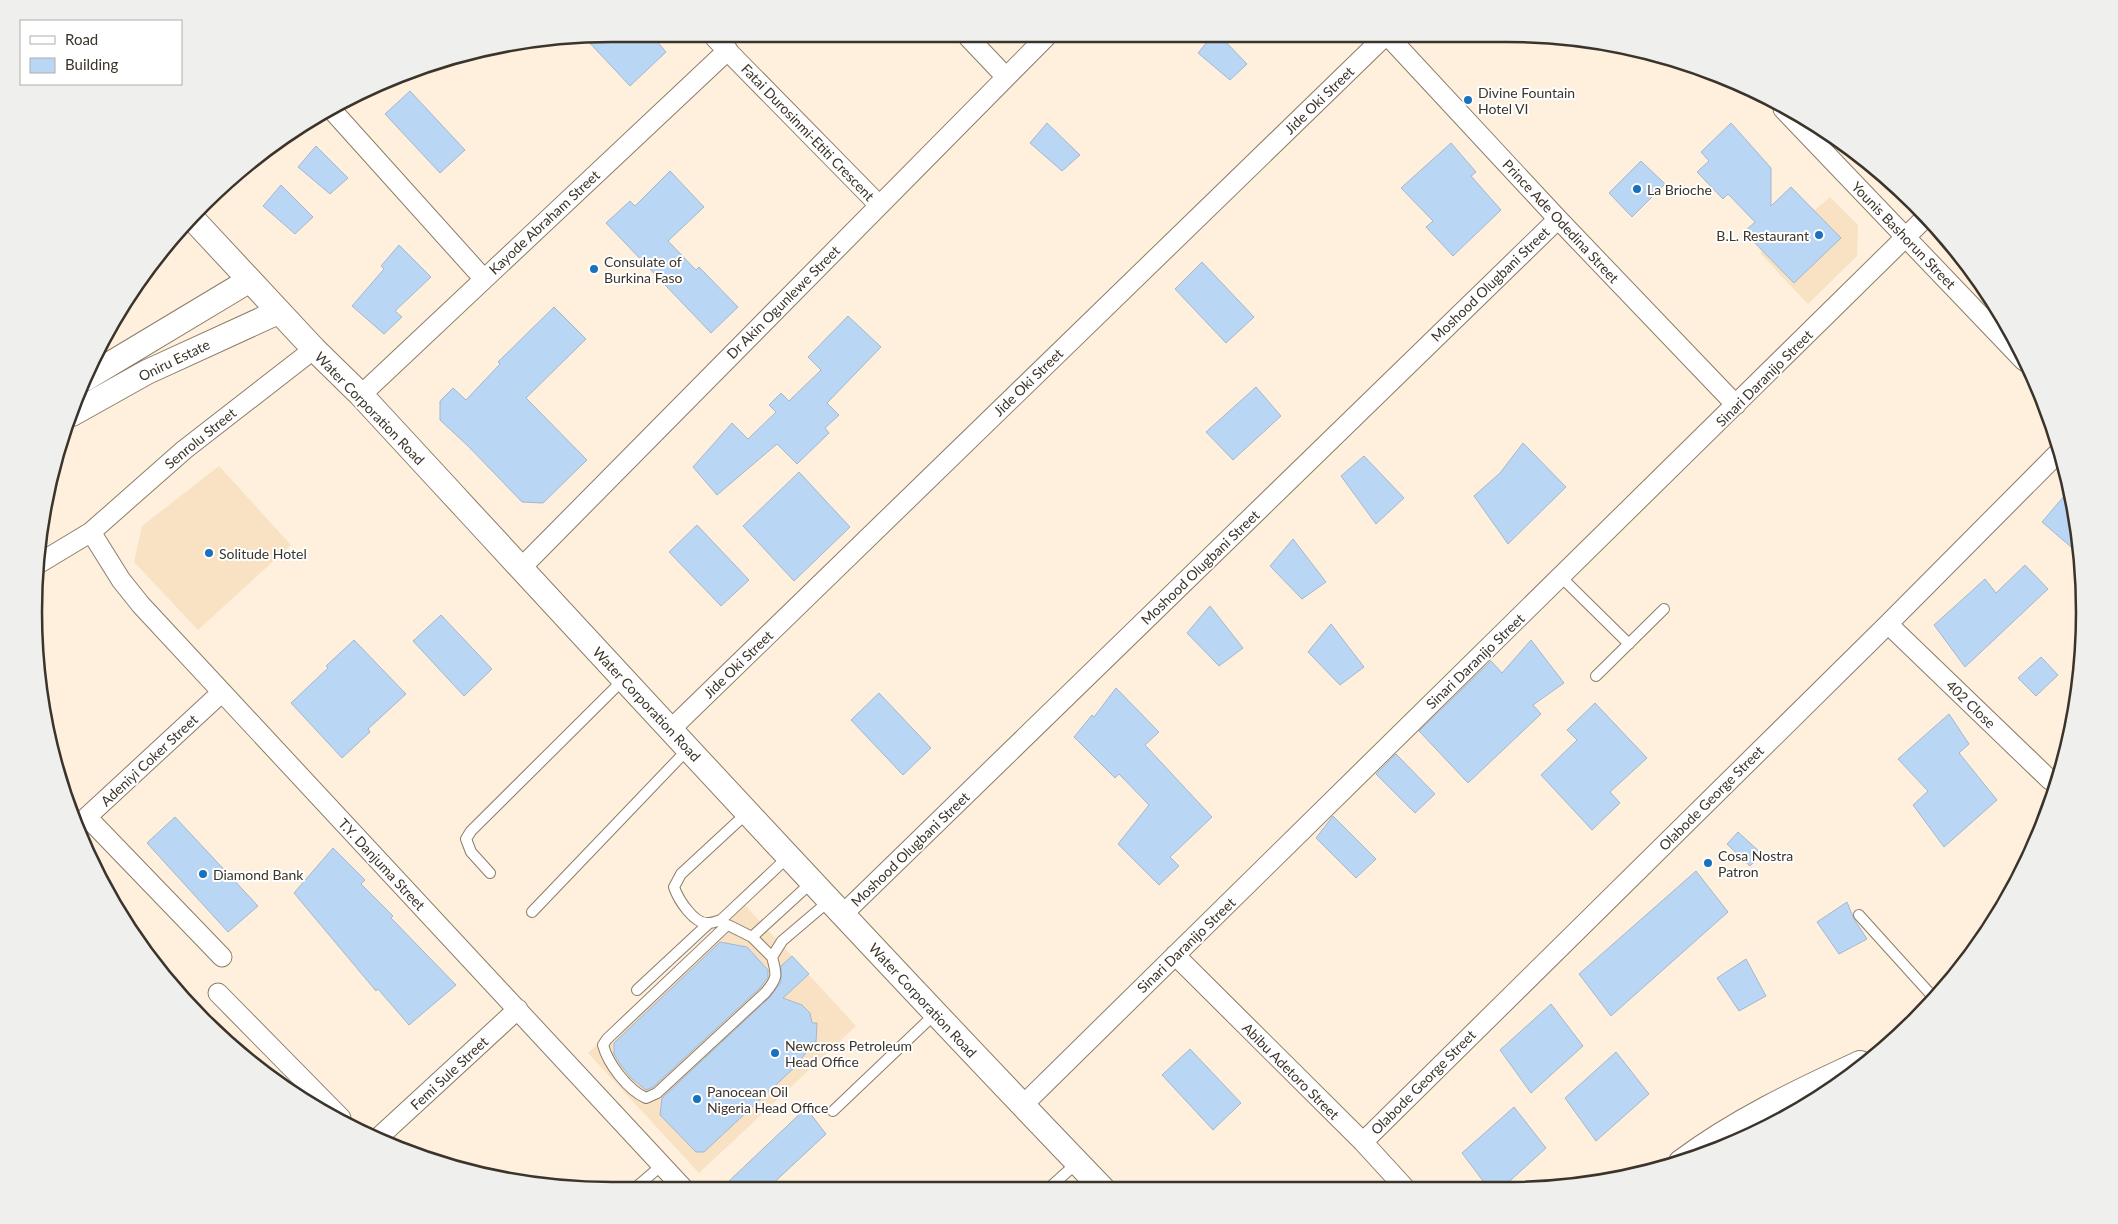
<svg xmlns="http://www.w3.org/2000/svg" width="2118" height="1224" font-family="Lato,sans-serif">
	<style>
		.built { fill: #f8e2c3 }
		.building { fill: #bad6f5; stroke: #a4b7cc }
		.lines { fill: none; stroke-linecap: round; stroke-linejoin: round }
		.service-casing { stroke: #8d7d68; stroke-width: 12 }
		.minor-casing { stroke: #8d7d68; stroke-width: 21 }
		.tertiary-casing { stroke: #8d7d68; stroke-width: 26 }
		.service { stroke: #fff; stroke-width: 10 }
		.minor { stroke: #fff; stroke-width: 19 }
		.tertiary { stroke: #fff; stroke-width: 24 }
		.poi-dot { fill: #1872bf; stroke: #fff; stroke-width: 2 }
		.labels { text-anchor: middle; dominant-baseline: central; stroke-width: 4; stroke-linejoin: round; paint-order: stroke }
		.poi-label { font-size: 14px; fill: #3b342a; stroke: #fff; text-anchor: start }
		.street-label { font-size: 14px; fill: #3b342a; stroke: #fff }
		.rim { fill: none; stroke: #3b342a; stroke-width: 2.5 }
	</style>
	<rect width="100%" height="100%" fill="#fef0dd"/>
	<path class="built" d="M1830,197L1858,225L1857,256L1808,304L1760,253L1810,206L1815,210Z
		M219,466L291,545L198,630L134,562L142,526Z
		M745,905L856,1026L699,1173L588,1053Z"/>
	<path class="building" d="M1212,36H1220L1247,64L1230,80L1198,53Z
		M654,38L666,52L630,86L586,39Z
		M410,91L465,150L440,173L385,114Z
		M1047,123L1080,155L1062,171L1030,143Z
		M1731,123L1771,168V206L1791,187L1841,238L1794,283L1744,232L1755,222L1728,194L1723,199L1697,172L1709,161L1701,152Z
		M1451,143L1476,172L1471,176L1501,210L1453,256L1426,227L1433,221L1401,188Z
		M316,146L348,178L330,194L298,167Z
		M1641,161L1665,184L1632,217L1609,193Z
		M670,171L704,207L668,241L696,270L699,267L738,307L711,333L606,223L630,201L635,206Z
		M281,185L313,217L295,234L263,206Z
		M399,245L431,277L395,311L402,317L384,334L352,306L384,269L381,266Z
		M1202,262L1254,317L1226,343L1175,289Z
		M554,307L586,339L526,398L587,460L543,503L522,502L468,446L440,420V401L453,388L466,400L500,364L498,362Z
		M848,316L881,347L827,403L839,415L825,428L829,433L797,464L777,444L717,495L693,467L732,423L748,439L776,412L769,405L781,393L789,401L821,370L808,357Z
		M1256,387L1281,416L1233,460L1206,432Z
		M1523,443L1566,487L1508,544L1474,496L1500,473Z
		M1364,456L1404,498L1376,524L1341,476Z
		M799,472L850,527L794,581L743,526Z
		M2070,489L2073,499L2078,553L2042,522Z
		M697,525L749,580L721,606L669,552Z
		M1293,539L1326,582L1302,599L1270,566Z
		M2025,565L2048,589L1965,667L1934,625L1985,579L1996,593Z
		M1210,606L1243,648L1219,666L1187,633Z
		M441,615L492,669L464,696L413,641Z
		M1331,624L1364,667L1340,685L1308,652Z
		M354,640L406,694L368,729L370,732L342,758L291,703L328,668L326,666Z
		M1531,640L1564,683L1533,705L1541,714L1468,783L1419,731L1491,661L1502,673Z
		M2041,657L2058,675L2036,696L2018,678Z
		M1116,688L1159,732L1145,745L1212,817L1170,857L1179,866L1159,885L1118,844L1149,805L1119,774L1115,778L1074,737L1092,715L1094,717Z
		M879,693L931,748L903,775L851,720Z
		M1595,703L1647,758L1610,792L1620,803L1592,830L1541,775L1577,740L1567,730Z
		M1949,714L1969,744L1959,753L1997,800L1944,847L1913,805L1928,791L1898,759Z
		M1396,754L1435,794L1415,813L1376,774Z
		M1333,816L1376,859L1356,878L1316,838Z
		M175,817L258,906L228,932L147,843Z
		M1738,832L1762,854L1750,866L1727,844Z
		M333,848L365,880L361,884L393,916L391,918L456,985L409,1025L378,989L376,991L294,893Z
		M1696,871L1728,912L1611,1016L1579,974Z
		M1847,902L1854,919L1867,939L1839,954L1817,922Z
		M720,942L747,947L768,970V977L760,988L653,1087L646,1090L631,1078L620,1064L614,1054V1043Z
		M792,956L809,974L783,998L802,1005L810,1013L812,1023H817L816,1042H811L805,1054L795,1067L704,1152H696L660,1115L662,1098L770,997L781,982V966Z
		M1746,959L1766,996L1739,1011L1717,978Z
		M1551,1004L1583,1046L1531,1093L1500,1050Z
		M1190,1049L1241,1103L1213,1130L1162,1075Z
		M1616,1052L1649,1094L1596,1141L1565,1098Z
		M1514,1107L1546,1148L1501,1189H1489L1462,1153Z
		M806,1108L826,1134L767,1189H735L728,1182Z"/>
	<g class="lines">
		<g class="service-casing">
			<path id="service" d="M1561,577L1629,644
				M1596,676L1664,609
				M748,812L681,874L674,887C678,899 694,925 709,923C713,923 717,921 721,920L788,857
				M490,873L471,852L466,839L471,831L624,679
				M812,882L752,937L728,925L724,928L607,1039L603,1045C608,1064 628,1090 646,1098L657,1093L765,993C778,978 777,975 772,957L782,941L829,901
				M532,912L688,749
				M1859,915L1934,998
				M752,937L772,957
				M637,990L708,924
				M833,1111L936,1013
				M634,1189L662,1165
				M1048,1189L1078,1162"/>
		</g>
		<g class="minor-casing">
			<path id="minor" d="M1388,36L1558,219L1736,405
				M968,37L1005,76
				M715,38L879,205
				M331,109L483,278
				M1783,109L2024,361
				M361,395L728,50
				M91,532L121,580L141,605L684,1189
				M38,564L91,532L184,450L314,349
				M521,568L1046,37
				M1888,624L2050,780L2056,782
				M671,729L1385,36
				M87,817L222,957
				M76,827L221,693
				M842,915L1558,219
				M1175,955L1363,1142L1406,1189
				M218,993L341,1118
				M1023,1105L1926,217
				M379,1137L518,1009
				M1363,1142L1888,624L2059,452"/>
		</g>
		<g class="tertiary-casing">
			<path id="tertiary" d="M191,217L314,349L361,395C607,661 852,928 1103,1189
				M85,379L250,280
				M72,414L147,372L278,312
				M1681,1162C1736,1121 1797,1092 1860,1063"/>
		</g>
		<use href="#service" class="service"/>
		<use href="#minor" class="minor"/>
		<use href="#tertiary" class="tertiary"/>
	</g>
	<g class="poi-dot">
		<circle cx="1468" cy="100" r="5"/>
		<circle cx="1637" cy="189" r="5"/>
		<circle cx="1819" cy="235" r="5"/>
		<circle cx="594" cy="269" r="5"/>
		<circle cx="209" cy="553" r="5"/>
		<circle cx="1708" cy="863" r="5"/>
		<circle cx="203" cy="874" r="5"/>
		<circle cx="775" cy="1053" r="5"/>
		<circle cx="697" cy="1099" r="5"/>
	</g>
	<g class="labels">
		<g class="poi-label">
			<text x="1478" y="92">Divine Fountain<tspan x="1478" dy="16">Hotel VI</tspan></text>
			<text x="1647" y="189">La Brioche</text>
			<text x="1809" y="235" text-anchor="end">B.L. Restaurant</text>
			<text x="604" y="261">Consulate of<tspan x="604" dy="16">Burkina Faso</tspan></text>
			<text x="219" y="553">Solitude Hotel</text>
			<text x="1718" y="855">Cosa Nostra<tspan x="1718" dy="16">Patron</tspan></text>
			<text x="213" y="874">Diamond Bank</text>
			<text x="785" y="1045">Newcross Petroleum<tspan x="785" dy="16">Head Office</tspan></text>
			<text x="707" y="1091">Panocean Oil<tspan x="707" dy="16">Nigeria Head Office</tspan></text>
		</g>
		<g class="street-label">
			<text transform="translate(1319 100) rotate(-44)">Jide Oki Street</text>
			<text transform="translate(808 132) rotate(46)">Fatai Durosinmi-Etiti Crescent</text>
			<text transform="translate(1561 221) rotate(47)">Prince Ade Odedina Street</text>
			<text transform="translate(544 222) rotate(-43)">Kayode Abraham Street</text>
			<text transform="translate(1904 235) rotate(46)">Younis Bashorun Street</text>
			<text transform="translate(1490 284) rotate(-44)">Moshood Olugbani Street</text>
			<text transform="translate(783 302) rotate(-45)">Dr Akin Ogunlewe Street</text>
			<text transform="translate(174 360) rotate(-26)">Oniru Estate</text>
			<text transform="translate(1764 378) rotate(-45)">Sinari Daranijo Street</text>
			<text transform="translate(1028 382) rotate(-44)">Jide Oki Street</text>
			<text transform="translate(370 408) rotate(46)">Water Corporation Road</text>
			<text transform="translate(200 438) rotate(-39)">Senrolu Street</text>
			<text transform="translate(1200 567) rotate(-44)">Moshood Olugbani Street</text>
			<text transform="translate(1475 661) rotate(-44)">Sinari Daranijo Street</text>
			<text transform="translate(738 664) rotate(-44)">Jide Oki Street</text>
			<text transform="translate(647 704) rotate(47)">Water Corporation Road</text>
			<text transform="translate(1971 704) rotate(44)">402 Close</text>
			<text transform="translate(149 760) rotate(-43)">Adeniyi Coker Street</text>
			<text transform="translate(1711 798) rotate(-45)">Olabode George Street</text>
			<text transform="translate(910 849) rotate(-44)">Moshood Olugbani Street</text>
			<text transform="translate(382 864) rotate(47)">T.Y. Danjuma Street</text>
			<text transform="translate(1186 945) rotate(-44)">Sinari Daranijo Street</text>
			<text transform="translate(923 1000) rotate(47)">Water Corporation Road</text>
			<text transform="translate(1291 1071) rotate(45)">Abibu Adetoro Street</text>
			<text transform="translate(449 1073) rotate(-43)">Femi Sule Street</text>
			<text transform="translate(1423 1082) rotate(-45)">Olabode George Street</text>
		</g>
	</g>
	<path d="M0 0H2118V1224H0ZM612 42H1506A570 570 0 0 1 2076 612V612A570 570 0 0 1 1506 1182H612A570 570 0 0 1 42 612V612A570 570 0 0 1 612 42Z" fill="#efefee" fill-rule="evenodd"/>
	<path class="rim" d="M612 42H1506A570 570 0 0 1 2076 612V612A570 570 0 0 1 1506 1182H612A570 570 0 0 1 42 612V612A570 570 0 0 1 612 42Z"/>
	<rect x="20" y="20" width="162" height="65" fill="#ffffff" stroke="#b1aeaa"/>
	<rect x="30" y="36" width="25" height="8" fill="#ffffff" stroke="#b1aeaa"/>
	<text x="65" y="45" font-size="15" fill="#3b342a">Road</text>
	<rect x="30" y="58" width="25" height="15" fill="#bad6f5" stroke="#b1aeaa"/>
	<text x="65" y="70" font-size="15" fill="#3b342a">Building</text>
</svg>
